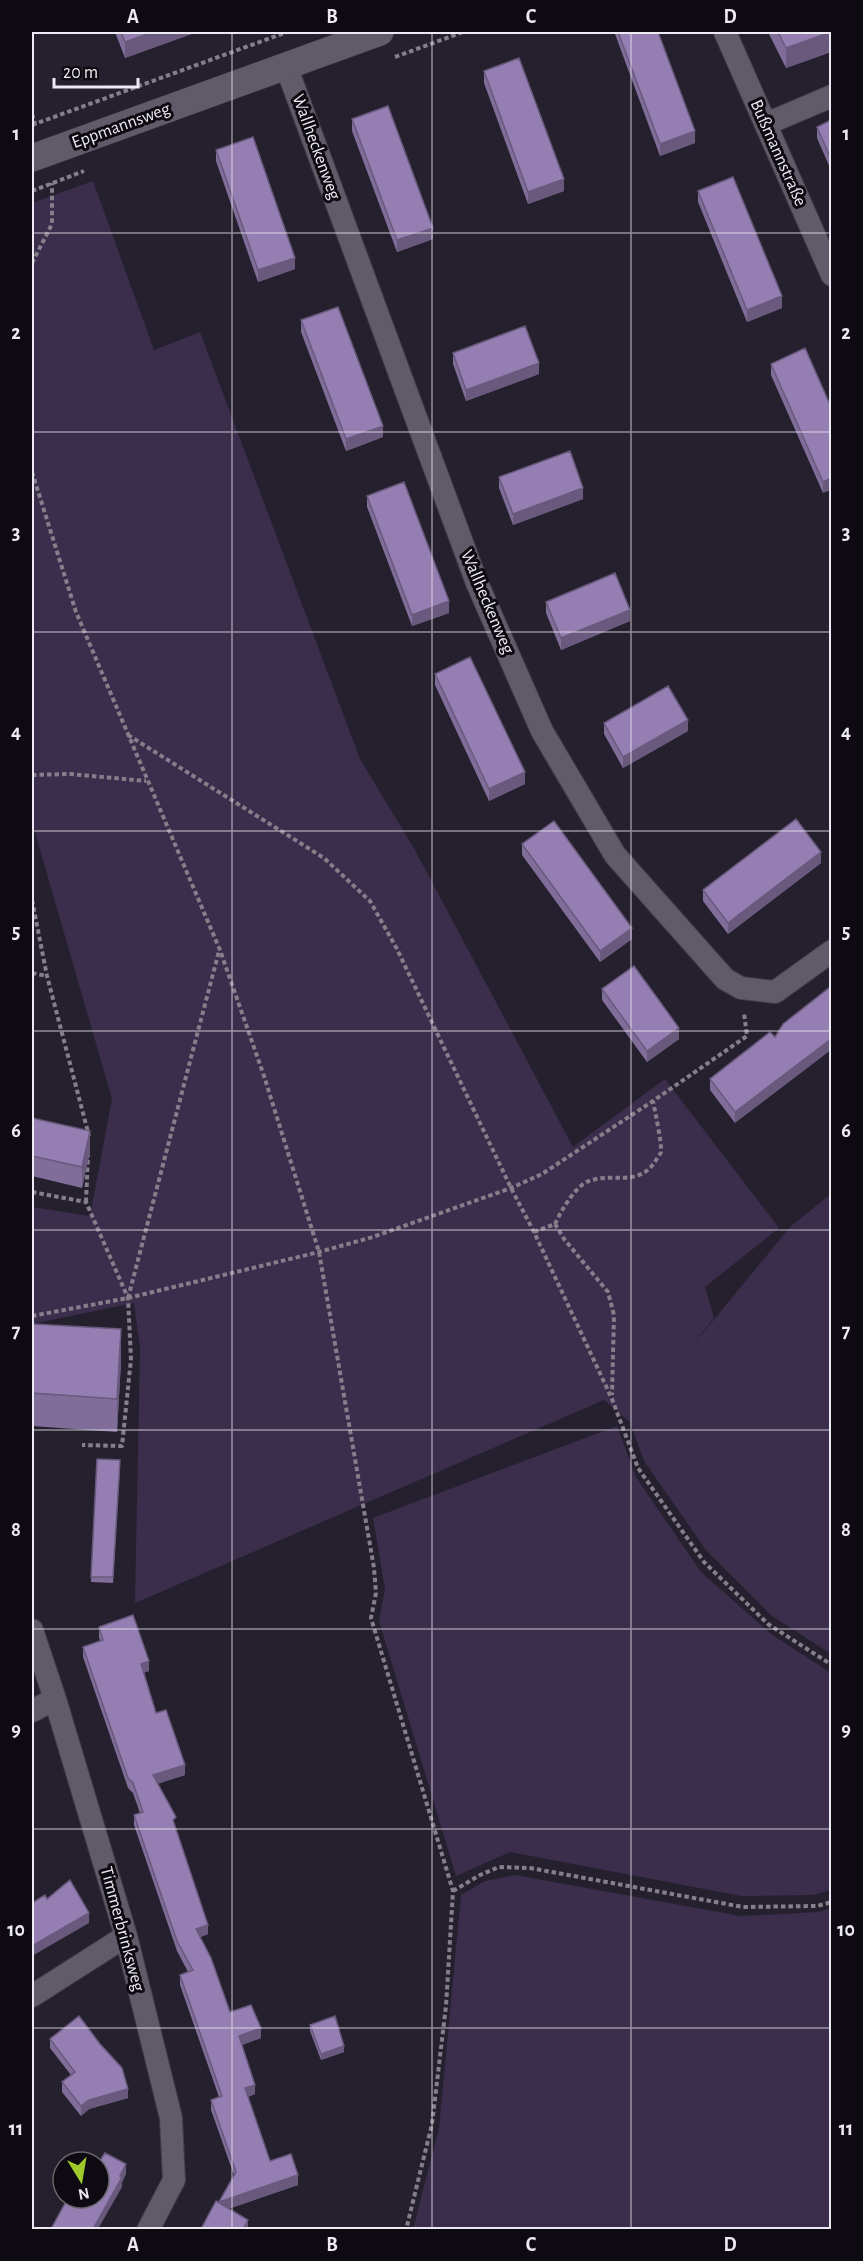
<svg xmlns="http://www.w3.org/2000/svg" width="863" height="2261" font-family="'Alegreya Sans',sans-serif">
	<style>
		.green { fill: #3b2d4c }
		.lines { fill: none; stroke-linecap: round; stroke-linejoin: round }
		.minor-casing { stroke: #403b46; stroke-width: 24 }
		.tertiary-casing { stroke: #403b46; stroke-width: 28 }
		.path { stroke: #847f8a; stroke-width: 4; stroke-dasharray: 4.5 3; stroke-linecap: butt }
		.minor { stroke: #605a69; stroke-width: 22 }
		.tertiary { stroke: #605a69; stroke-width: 27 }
		.wall { fill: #806d99 }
		.shaded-wall { fill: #68597d }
		.building { fill: #957fb2; stroke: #68597d; stroke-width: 1.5 }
		.grid { fill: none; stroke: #eeeaf3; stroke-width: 1.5; stroke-opacity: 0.55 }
		.labels { text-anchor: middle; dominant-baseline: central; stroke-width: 6; stroke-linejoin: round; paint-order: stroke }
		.street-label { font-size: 18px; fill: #eeeaf3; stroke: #0d0b11 }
		.neatline { fill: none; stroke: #eeeaf3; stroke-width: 2 }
		.grid-label { font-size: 20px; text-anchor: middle; font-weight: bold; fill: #eeeaf3 }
	</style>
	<rect width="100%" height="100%" fill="#25202d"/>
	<path class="green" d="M93,181L154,350L200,332L360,759L415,850L573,1147L665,1079L779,1228L705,1287L714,1318L683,1357L791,1226L831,1194V1654L772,1616L706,1550L644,1461L630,1422L604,1400L135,1603L140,1348L134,1303L32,1324V1207L90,1216L112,1099L32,822V203Z
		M617,1426L636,1477L701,1572L771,1634L831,1673V1890L813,1895L741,1896L510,1852L456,1876L379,1621L385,1589L373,1518Z
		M515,1875L741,1916L818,1912L831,1908V2229H413L439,2128L461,1895L485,1881Z"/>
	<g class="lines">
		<g class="minor-casing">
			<path id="minor" d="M725,32L832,275
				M286,66L477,583L542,731L615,855L725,979L741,988L775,992L832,951
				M766,124L832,96
				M32,1630L55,1699L126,1936L171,2118L174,2180L148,2230
				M32,1711L55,1699
				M32,1996L126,1936"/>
		</g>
		<g class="tertiary-casing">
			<path id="tertiary" d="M32,158L380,32"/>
		</g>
		<path class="path" d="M395,57L463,32
			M32,114L35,124
			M32,125L287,32
			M32,191L84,171
			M32,263L52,224V183
			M32,472L76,612L220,950L264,1076L319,1252L374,1568L376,1593L371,1618L453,1891L446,2006L432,2124L406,2230
			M128,735L324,858L370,901L397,949L511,1188L534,1232L612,1399L638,1468L704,1562L768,1624L832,1665
			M32,775L70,774L146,781
			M32,900L47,976L89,1136
			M32,973L47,976
			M32,1192L86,1202L128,1298L131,1359L122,1446L82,1445
			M86,1202L88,1155
			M555,1224C561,1211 575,1186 589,1181C613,1172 639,1188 656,1160C657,1159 661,1153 661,1152C662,1143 655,1112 653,1101
			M534,1232L555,1224L564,1239L608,1292L614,1315L612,1395
			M128,1298L219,951
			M32,1316L128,1298L319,1252L373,1237L511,1188L542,1174L653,1101L747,1036L744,1013
			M453,1891L480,1875L499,1867L530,1868L743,1907L817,1906L832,1902"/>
		<use href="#minor" class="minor"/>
		<use href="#tertiary" class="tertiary"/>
	</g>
	<path class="wall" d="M115,32H197L125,58Z
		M615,32H658L695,143L660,156L615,34Z
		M768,32H831V52L786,68Z
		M484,71L564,191L528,204L484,83Z
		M352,119L433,239L397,252L352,131Z
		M831,120V170L817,138V127Z
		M216,150L295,269L258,282L216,161Z
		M698,191L782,308L747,322L698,202Z
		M301,320L383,437L346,451L301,332Z
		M453,353L539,374L466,401L453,364Z
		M771,364L831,407L823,493L771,375Z
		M499,477L583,499L513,525L499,488Z
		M367,496L449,613L412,626L367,507Z
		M546,602L630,621L561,650L546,613Z
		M435,674L525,784L489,801L435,685Z
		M604,723L688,731L623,768L604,734Z
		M522,844L632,939L600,962L522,855Z
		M821,863L728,934L703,901V890Z
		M602,989L679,1039L647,1062L602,1000Z
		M775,1037L735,1123L710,1090V1079Z
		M32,1118L90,1152L82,1188L32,1176Z
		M32,1324L121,1362L117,1432L32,1426Z
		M97,1459L120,1466L113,1583L91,1582Z
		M99,1627L149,1671L143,1673L156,1713L185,1775L157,1784L175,1827L208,1934L200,1937L230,2012L261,2038L242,2045L255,2094L248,2097L270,2161L298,2185L228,2209L248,2229L219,2203L234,2175L211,2110V2100L219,2097L180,1985V1975L188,1972L177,1951L134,1825V1815L140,1813L133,1793L128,1788L83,1657V1647L100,1641L99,1637Z
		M310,2025L344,2052L321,2060L310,2031Z
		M50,2039L128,2098L89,2109L81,2116L62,2092V2082L71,2075L50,2048Z"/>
	<path class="shaded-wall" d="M153,32H197L125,58V42Z
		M831,32V52L786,68V48Z
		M695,131V143L660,156V144Z
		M564,179V191L528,204V192Z
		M433,228V239L397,252V240Z
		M295,258V269L258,282V270Z
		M782,296V308L747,322V310Z
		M539,363V374L466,401V390Z
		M383,426V437L346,451V439Z
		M831,478V490L823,493V482Z
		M583,488V499L513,525V514Z
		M449,601V613L412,626V615Z
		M630,610V621L561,650V638Z
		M688,720V731L623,768V757Z
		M525,772V784L489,801V789Z
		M821,852V863L728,934V923Z
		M33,902V923L32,927V907Z
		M632,928V939L600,962V951Z
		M679,1028V1039L647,1062V1051Z
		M831,1039V1050L735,1123V1112Z
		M90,1131V1152L82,1188V1167Z
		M121,1329V1362L117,1432V1399Z
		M149,1661V1671L141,1673V1664Z
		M185,1765V1775L153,1785V1775Z
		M89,1913V1923L32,1956V1946Z
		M208,1925V1934L196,1939V1929Z
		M261,2028V2038L239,2046V2036Z
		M344,2046V2052L321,2060V2054Z
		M255,2085V2094L245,2098V2088Z
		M128,2089V2098L89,2109L81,2116V2106L89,2100Z
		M126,2164V2174L122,2183V2187L98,2229H93Z
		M298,2175V2185L219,2212V2202Z
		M248,2220V2229H243Z"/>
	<path class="building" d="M121,32H153L125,42Z
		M618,32H658L695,131L660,144Z
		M778,32H831L786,48Z
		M519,58L564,179L528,192L484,71Z
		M388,106L433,228L397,240L352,119Z
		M831,120V159L817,127Z
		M253,137L295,258L258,270L216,150Z
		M733,177L782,296L747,310L698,191Z
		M338,307L383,426L346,439L301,320Z
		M525,326L539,363L466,390L453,353Z
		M805,348L831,407V478L823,482L771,364Z
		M570,451L583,488L513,514L499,477Z
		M404,482L449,601L412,615L367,496Z
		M615,573L630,610L561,638L546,602Z
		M470,657L525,772L489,789L435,674Z
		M668,686L688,720L623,757L604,723Z
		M796,819L821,852L728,923L703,890Z
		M554,821L632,928L600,951L522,844Z
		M634,966L679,1028L647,1051L602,989Z
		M831,987V1039L735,1112L710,1079L770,1032L775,1037L783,1024L829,988Z
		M32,1118L90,1131L82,1167L32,1156Z
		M32,1324L121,1329L117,1399L32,1393Z
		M97,1459L120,1460L113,1577H91Z
		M133,1615L149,1661L141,1664L156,1713L166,1710L185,1765L153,1775L176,1817L173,1820L208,1925L196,1929L211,1958L230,2012L251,2005L261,2028L239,2036L255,2085L245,2088L270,2161L291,2154L298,2175L219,2202L236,2172L211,2100L222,2096L180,1975L193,1970L177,1941L134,1815L143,1812L133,1783L128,1778L83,1647L103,1640L99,1627Z
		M70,1880L89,1913L32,1946V1903L45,1895L47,1899Z
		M79,2016L100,2044L122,2068L128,2089L89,2100L81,2106L62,2082L75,2072L50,2039Z
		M335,2016L344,2046L321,2054L310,2025Z
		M105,2153L126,2164L120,2176L122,2177L93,2229H51L68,2198H99V2162Z
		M89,2159L95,2162H87Z
		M216,2201L248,2220L243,2229H201Z"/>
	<path class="grid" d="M232,32V2230M432,32V2230M631,32V2230M32,233H832M32,432H832M32,632H832M32,831H832M32,1031H832M32,1230H832M32,1430H832M32,1629H832M32,1829H832M32,2028H832"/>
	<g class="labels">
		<g class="street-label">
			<text transform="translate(121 126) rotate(-20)">Eppmannsweg</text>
			<text transform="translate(316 147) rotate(70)">Wallheckenweg</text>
			<text transform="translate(778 153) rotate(66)">Bußmannstraße</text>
			<text transform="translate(487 602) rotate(67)">Wallheckenweg</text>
			<text transform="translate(122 1929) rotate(75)">Timmerbrinksweg</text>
		</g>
	</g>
	<rect width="863" height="2261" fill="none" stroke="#0d0b11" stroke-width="66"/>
	<g transform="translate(81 2180) rotate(169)"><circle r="28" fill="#0d0b11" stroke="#67646b" stroke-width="1.5"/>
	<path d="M0-4.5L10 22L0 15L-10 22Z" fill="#a0c92b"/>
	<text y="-9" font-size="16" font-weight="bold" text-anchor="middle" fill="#eeeaf3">N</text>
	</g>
	<path d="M54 78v9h84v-9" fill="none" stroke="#eeeaf3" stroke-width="3"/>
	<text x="63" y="78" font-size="18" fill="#eeeaf3" stroke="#0d0b11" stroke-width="4.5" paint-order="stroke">20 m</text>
	<rect x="33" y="33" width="797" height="2195" class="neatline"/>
	<g class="grid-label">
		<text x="133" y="23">A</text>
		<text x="332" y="23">B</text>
		<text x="531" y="23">C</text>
		<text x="730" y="23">D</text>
		<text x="16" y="140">1</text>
		<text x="846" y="140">1</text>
		<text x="16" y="339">2</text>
		<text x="846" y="339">2</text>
		<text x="16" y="539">3</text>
		<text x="846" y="539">3</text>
		<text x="16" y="738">4</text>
		<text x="846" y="738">4</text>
		<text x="16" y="938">5</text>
		<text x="846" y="938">5</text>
		<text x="16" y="1137">6</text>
		<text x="846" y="1137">6</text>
		<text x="16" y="1337">7</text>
		<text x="846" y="1337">7</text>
		<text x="16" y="1536">8</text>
		<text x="846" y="1536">8</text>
		<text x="16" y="1736">9</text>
		<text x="846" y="1736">9</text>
		<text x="16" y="1936">10</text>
		<text x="846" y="1936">10</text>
		<text x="16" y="2135">11</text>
		<text x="846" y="2135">11</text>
		<text x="133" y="2251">A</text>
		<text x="332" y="2251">B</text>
		<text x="531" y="2251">C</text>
		<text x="730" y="2251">D</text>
	</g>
</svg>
